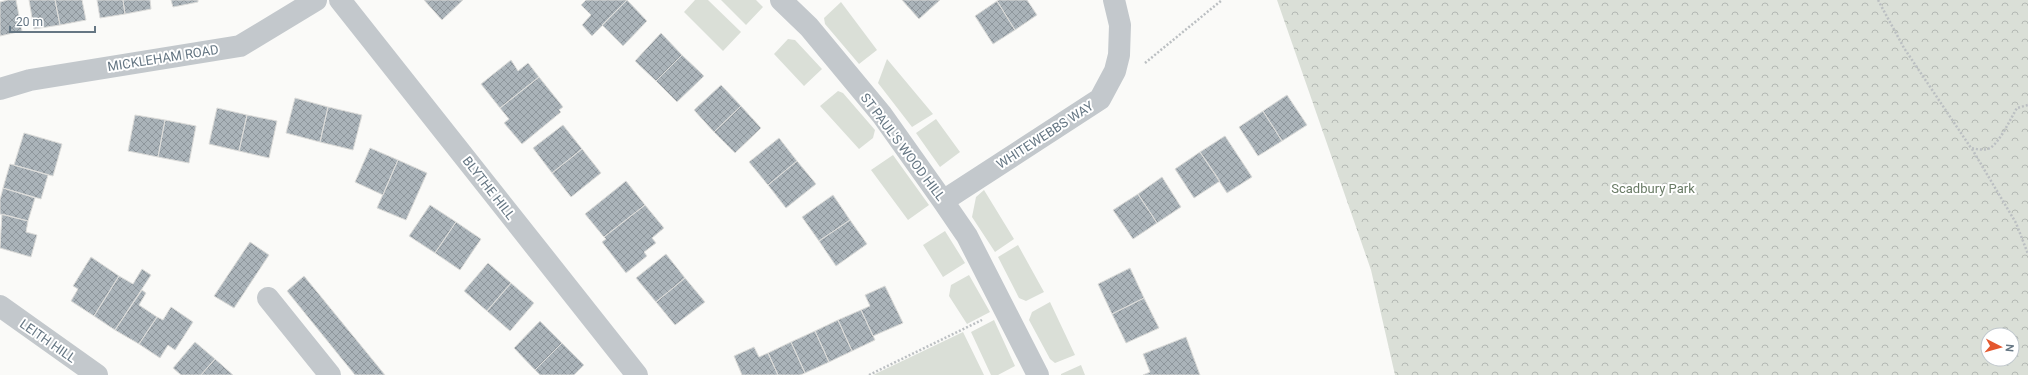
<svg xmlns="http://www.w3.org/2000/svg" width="2028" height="375" font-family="Roboto,sans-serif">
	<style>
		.grass { fill: #dadfd7 }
		.park { fill: url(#park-crowns); fill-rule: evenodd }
		.building { fill: url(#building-cross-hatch); stroke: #dcdcda }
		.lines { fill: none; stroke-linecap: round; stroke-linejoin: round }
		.path { stroke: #bbbfc2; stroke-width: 2.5; stroke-dasharray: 2 2; stroke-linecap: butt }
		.minor { stroke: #c3c8cc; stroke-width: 22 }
		.labels { text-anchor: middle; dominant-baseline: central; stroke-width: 4; stroke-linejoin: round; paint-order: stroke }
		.street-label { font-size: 13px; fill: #657683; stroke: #fff }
		.park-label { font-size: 13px; fill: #687a64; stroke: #fff }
	</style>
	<defs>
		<pattern id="park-crowns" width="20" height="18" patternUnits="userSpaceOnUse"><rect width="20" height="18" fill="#dadfd7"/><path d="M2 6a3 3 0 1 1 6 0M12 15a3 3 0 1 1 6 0" fill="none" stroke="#b4b9b4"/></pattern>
		<pattern id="building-cross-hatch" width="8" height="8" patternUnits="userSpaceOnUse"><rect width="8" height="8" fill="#aab3b9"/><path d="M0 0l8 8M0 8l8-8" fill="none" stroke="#8e969c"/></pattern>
	</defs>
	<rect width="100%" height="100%" fill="#fafaf8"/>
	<path class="grass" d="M695,0H708L741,32L723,51L684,12Z
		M721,0H756L763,7L746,25Z
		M841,2L877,50L859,64L825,24L824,18Z
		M788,39L795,40L822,69L804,86L774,54Z
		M887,59L933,114L912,127L878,83Z
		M838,91L843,93L875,130L873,138L859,149L820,106Z
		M936,119L960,152L940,167L916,133Z
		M893,155L929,205L908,220L871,170Z
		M984,190L1014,239L995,252L972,217L976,197Z
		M945,231L965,263L943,277L923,245Z
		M1018,245L1044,292L1026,301L1019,298L998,257Z
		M969,275L990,312L967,324L949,296L951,285Z
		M1050,302L1075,355L1055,363L1050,359L1029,320L1032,312Z
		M994,320L1015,366L998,375H991L971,332Z
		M963,332L984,375H873Z
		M1081,365L1085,375H1061V374Z"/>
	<path class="park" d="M1277,0H2028V375H1395L1371,270ZM1988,335H2012V359H1988Z"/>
	<path class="building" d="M8,0H16L22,31L0,36V2Z
		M29,0H55L60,25L34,29Z
		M55,0H82L86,20L60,25Z
		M97,0H123L125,14L100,18Z
		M123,0H150L151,9L125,14Z
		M171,0H198V2L173,7Z
		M424,0H463L442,20Z
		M586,0H627L592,36L582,25L591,15L581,5Z
		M627,0L647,21L623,46L602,25Z
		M902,0H940L919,19Z
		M999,0H1027L1037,15L1015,30L997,1Z
		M997,1L1015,30L993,44L975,16Z
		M661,33L682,55L656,81L635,61Z
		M682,55L704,76L677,102L656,81Z
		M511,60L518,71L528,63L539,77L500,108L481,84Z
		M539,77L563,107L559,110L561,112L522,144L504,123L509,119L500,108Z
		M721,85L741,106L714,132L694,110Z
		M1287,95L1307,125L1282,141L1263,111Z
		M295,98L328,107L320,142L286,133Z
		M741,106L761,128L735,153L714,132Z
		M328,107L362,115L353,150L320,142Z
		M217,108L247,115L239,151L209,144Z
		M1263,111L1282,141L1258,156L1239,127Z
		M135,115L165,120L158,157L128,151Z
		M247,115L277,121L269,158L239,151Z
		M165,120L196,126L189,163L158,157Z
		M563,125L582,149L552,173L533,148Z
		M24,133L62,144L53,176L14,165Z
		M1225,136L1252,177L1227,193L1200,152Z
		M779,138L797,161L768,185L749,162Z
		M370,148L398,160L383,195L355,182Z
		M582,149L601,173L571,197L552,173Z
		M1200,152L1220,181L1194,198L1175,169Z
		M398,160L427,173L406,220L377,208Z
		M797,161L816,184L786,208L768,185Z
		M10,164L48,175L41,199L3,188Z
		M1162,177L1181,207L1157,223L1138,194Z
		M626,181L645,205L604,237L585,214Z
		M3,188L35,198L28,221L0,214V200Z
		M1138,194L1157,223L1133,239L1113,210Z
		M833,195L850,220L819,241L802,217Z
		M430,205L456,222L435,253L409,236Z
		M645,205L664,228L652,238L656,243L644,252L647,256L626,273L602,242L606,239L604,237Z
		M2,214L28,221L26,232L37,235L31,257L0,248Z
		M850,220L867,244L836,266L819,241Z
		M456,222L481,239L460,270L435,253Z
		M250,242L269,255L234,308L214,296Z
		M666,254L685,278L656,302L636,278Z
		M91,257L119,276L94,316L71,301L78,289L73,286Z
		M488,263L511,283L487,311L464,291Z
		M1130,268L1144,298L1112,314L1098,284Z
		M142,269L151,275L115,330L94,316L119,276L133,284Z
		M304,276L385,375H355L287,291Z
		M685,278L705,302L675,325L656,302Z
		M511,283L534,303L510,331L487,311Z
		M885,286L903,323L873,336L861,310L870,306L865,295Z
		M142,290L146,293L139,305L157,317L139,344L115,330Z
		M1144,298L1159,328L1126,343L1112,314Z
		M171,307L193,322L175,350L168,345L160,358L139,344L157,317L163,320Z
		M861,310L875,340L852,351L838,320Z
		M838,320L852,351L829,362L815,331Z
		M540,321L562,343L535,370L514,348Z
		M815,331L829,362L805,373L791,342Z
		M1186,337L1200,375H1143L1150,372L1143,354Z
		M195,342L215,359L201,375H181L173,368Z
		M791,342L805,373L800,375H778L768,353Z
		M562,343L584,365L574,375H540L535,370Z
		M754,347L759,357L768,353L778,375H742L734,356Z
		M215,359L233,375H201Z"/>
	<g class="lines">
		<path class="path" d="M1878,0L1904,48L1971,148C1977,149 1984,151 1990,148C2000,142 2011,118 2017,108L2028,105
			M1145,63L1222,0
			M1972,149L2016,223L2028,254
			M869,375L982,320"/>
		<path class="minor" d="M340,0L637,375
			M781,0L809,27L882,115L943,201L967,236L1038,375
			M0,89L30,80L240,46L316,0
			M943,201L1100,99L1115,71L1119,55L1120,25L1114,0
			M268,298L330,375
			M0,306L97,375"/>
	</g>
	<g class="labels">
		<g class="street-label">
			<text transform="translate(163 58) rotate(-9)">MICKLEHAM ROAD</text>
			<text transform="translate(1045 135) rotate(-33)">WHITEWEBBS WAY</text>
			<text transform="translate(903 147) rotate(53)">ST PAUL'S WOOD HILL</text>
			<text transform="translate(489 188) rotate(52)">BLYTHE HILL</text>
			<text transform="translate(48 341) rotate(35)">LEITH HILL</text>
		</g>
		<g class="park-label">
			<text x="1653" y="188">Scadbury Park</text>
		</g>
	</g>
	<g transform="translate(2000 347) rotate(96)"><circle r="19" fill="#ffffff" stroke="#c1c8cd"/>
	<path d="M0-3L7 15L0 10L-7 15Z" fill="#e4572e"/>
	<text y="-6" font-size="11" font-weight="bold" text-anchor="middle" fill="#657683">N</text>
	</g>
	<path d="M10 26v6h85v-6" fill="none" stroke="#657683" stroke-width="2"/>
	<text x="16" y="26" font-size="12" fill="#657683" stroke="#ffffff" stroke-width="3" paint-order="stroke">20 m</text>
</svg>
